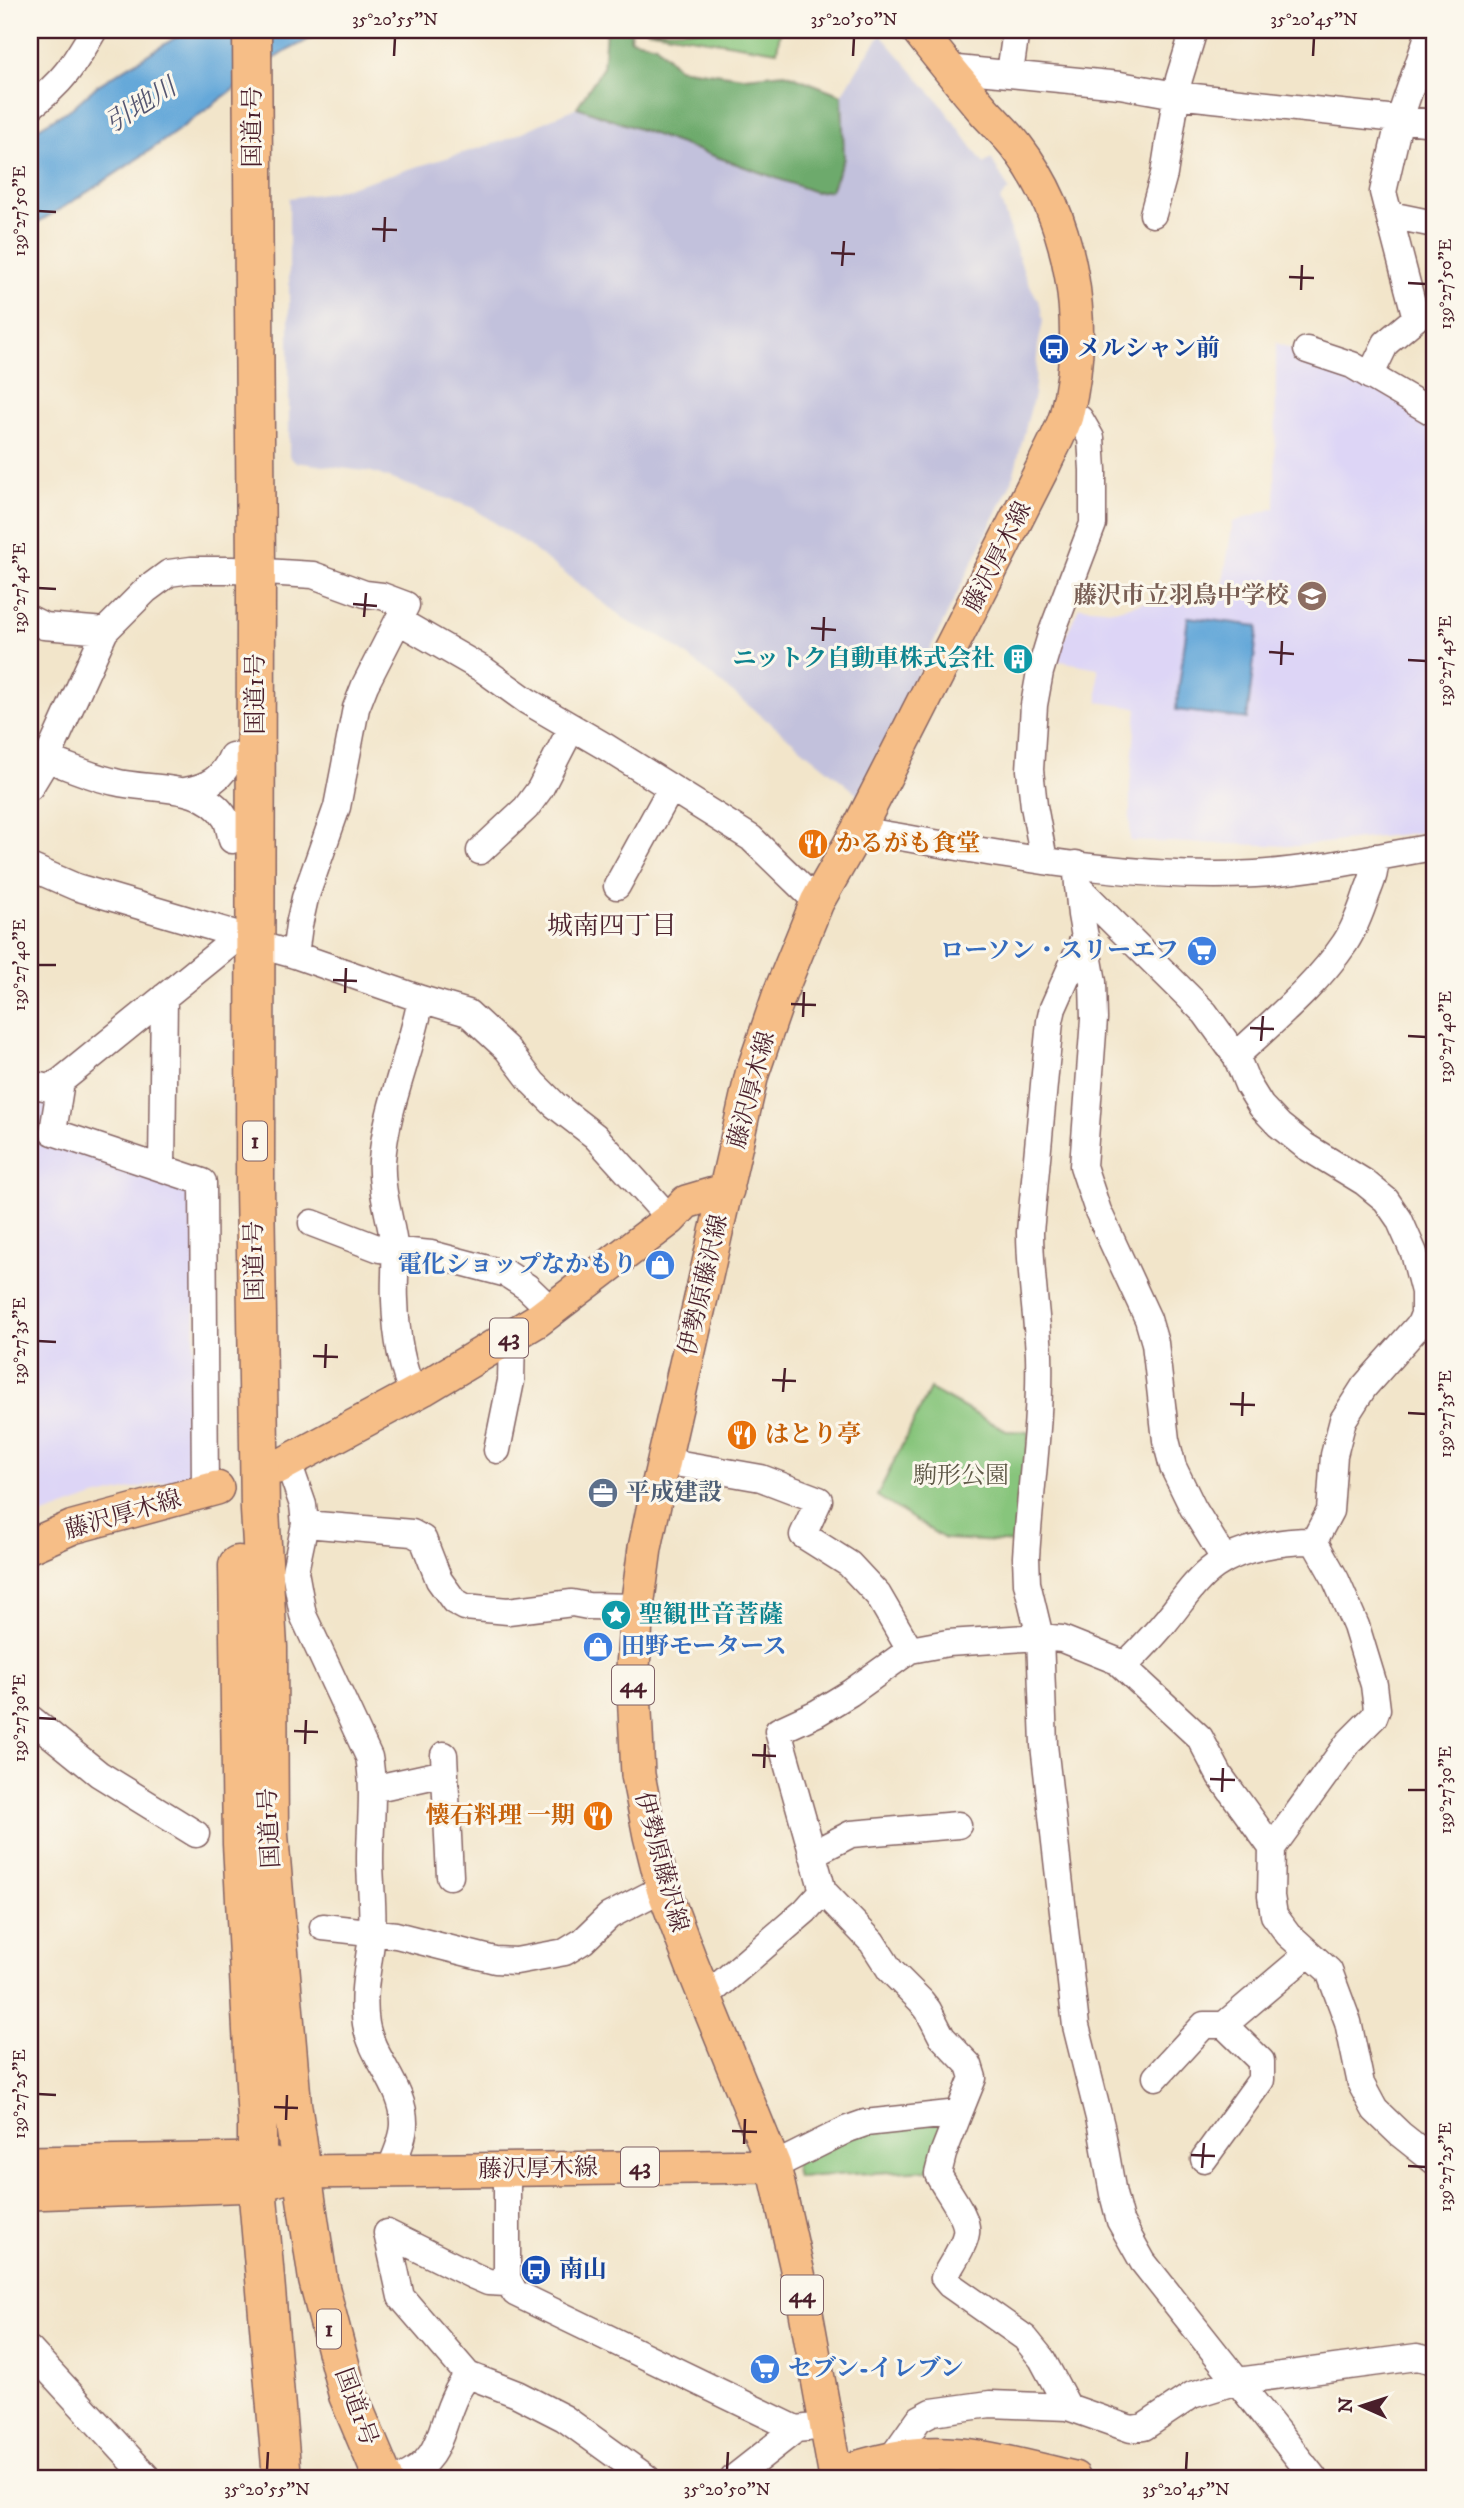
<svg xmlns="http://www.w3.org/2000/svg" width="1464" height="2508" font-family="'IM FELL DW Pica','Noto Serif JP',serif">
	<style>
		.built { fill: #ddd5f6 }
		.industrial { fill: #c2c1dc }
		.green { fill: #87c57c; stroke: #687254; stroke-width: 2 }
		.forest { fill: #6daa6c; stroke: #5c644c; stroke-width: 2 }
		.water { fill: #65a8d9; stroke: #586482; stroke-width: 2 }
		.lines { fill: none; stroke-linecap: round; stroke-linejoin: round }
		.minor-casing { stroke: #856463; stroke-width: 29 }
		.major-casing { stroke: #856463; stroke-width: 36 }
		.highway-casing { stroke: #856463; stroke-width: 41 }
		.minor { stroke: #fff; stroke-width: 26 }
		.major { stroke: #f6be87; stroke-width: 33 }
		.highway { stroke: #f6be87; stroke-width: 38 }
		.ticks { fill: none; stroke: #4a1f2b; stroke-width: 2.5 }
		.labels { text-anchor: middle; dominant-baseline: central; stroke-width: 6; stroke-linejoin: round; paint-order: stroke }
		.shield { fill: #fbf7ec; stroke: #7f6065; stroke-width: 2 }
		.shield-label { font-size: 23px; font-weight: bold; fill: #4a1f2b }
		.street-label { font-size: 24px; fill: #4a1f2b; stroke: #fbf7ec }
		.transit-label { font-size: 24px; font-weight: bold; fill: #164399; stroke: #fbf7ec; text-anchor: start }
		.education-label { font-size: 24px; font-weight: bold; fill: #785e54; stroke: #fbf7ec; text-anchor: end }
		.culture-label { font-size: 24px; font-weight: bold; fill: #0d838f; stroke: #fbf7ec; text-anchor: end }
		.food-label { font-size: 24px; font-weight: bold; fill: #c56008; stroke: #fbf7ec; text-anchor: start }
		.shop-label { font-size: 24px; font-weight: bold; fill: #366cbe; stroke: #fbf7ec; text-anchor: end }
		.park-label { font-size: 24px; fill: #5f5947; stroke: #fbf7ec }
		.service-label { font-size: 24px; font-weight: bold; fill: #4e5e75; stroke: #fbf7ec; text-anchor: start }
		.water-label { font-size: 26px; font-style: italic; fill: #555671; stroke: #fbf7ec }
		.neighbourhood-label { font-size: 26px; fill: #4a1f2b; stroke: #fbf7ec }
		.neatline { fill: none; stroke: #4a1f2b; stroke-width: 2.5 }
		.ticks-label { font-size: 18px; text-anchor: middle; fill: #4a1f2b }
	</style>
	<rect width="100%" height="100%" fill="#fbf7ec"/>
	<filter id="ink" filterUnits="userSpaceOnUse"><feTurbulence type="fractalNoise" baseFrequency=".0143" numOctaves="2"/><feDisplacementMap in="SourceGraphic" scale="14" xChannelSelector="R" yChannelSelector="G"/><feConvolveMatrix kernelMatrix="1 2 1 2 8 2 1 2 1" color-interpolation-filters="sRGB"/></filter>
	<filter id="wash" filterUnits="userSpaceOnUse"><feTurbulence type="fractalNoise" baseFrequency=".00686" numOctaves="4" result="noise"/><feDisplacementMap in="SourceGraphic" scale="28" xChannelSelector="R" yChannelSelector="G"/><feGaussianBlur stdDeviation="1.57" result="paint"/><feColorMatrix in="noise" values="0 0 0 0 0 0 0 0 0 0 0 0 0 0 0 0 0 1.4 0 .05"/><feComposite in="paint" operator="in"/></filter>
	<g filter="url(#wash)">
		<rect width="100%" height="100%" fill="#f2e5ca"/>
		<path class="built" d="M1276,343L1347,370L1434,425V831L1297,846L1130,841V785L1137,708L1098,702V668L1055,660L1079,607L1114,610L1157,599L1221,594L1233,522L1275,508Z
			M30,1088L51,1093L42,1138L198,1186L191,1476L94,1497L38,1517H30Z"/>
		<path class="industrial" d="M881,35L940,103L984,164L991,158L1009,190L1000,199L1025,276L1040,304L1043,321L1038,346L1034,395L1012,481L859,795L690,658L662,637L630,623L526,544L473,508L372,472L295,462L289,456V198L332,192L503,141L577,107L815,192L844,158L842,95L863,60Z"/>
		<path class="green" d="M646,30H774L780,31L777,51Z
			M930,1389L1006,1431L1029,1432L1019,1543L945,1539L877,1496Z
			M947,2121L928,2170L797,2177L794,2163L852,2135Z"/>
		<path class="forest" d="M606,30H631L630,39L656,45L678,68L744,77L785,73L842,95L844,158L831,190L815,192L577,107L603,67Z"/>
		<path class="water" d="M188,30H322C308,43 288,48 272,60C194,120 115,178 30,227V133L72,108L98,85Z
			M1188,617L1258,626L1247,719L1176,710Z"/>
	</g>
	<g filter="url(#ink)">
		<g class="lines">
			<g class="minor-casing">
				<path id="minor" d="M947,68L1120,85L1176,95L1434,123
					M1010,73L1016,30
					M30,107C63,82 73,66 94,30
					M1153,214L1164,174L1179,79L1194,30
					M1390,215L1434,224
					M1307,350L1352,365L1434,413
					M1370,376L1386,343L1416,318L1383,192L1400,118L1430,30
					M30,619L44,626L105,631
					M399,621L484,670L527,701L606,747L751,838L817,902
					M47,759C70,767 92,777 115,782C150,791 205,782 226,819C229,825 230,833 232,840
					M30,787L47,759L105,631L146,590L169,573L191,570H233L313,575L365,594L382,596L406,605L365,685L356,708L337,807L305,898L299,925L295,955
					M185,791C208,787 223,778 232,756
					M858,830C988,851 1122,881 1255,874C1315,870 1375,857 1434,847
					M480,851L526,808L540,789L572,727
					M1044,860L1034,806L1030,770L1034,705L1040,672L1052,632L1093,524V470L1091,438L1080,419L1066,416
					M1076,864L1081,915L1093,982L1094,1019L1083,1166L1098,1211L1148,1319L1155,1343L1166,1440L1173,1467L1193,1508L1225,1560
					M30,867L76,887L232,933
					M617,886L671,788
					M1078,887L1205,1013L1236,1056L1248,1085L1261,1106L1279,1125L1305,1146L1364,1182L1386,1200L1399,1219L1414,1253L1424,1292V1314L1420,1324L1364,1387L1343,1420L1334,1455L1330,1511L1314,1541
					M1085,936L1053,1008L1050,1021L1030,1232C1030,1273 1037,1314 1039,1355C1041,1422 1030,1490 1026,1557L1027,1583L1040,1637L1044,1745L1076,2026L1101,2126L1113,2194L1120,2221L1143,2262L1314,2478
					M255,944L295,955L421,999L468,1013L507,1049L533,1083L555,1105L595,1136L670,1219
					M1236,1056C1273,1021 1316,986 1345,943C1355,928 1361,911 1367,893C1372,880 1376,872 1375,857
					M61,1081L53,1132L203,1182L205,1492
					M30,1084L49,1088L61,1081L232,942
					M162,1168L164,997
					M312,1223L380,1249L431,1254L507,1274L527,1287L552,1311
					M414,1395C400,1365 396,1333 395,1300C394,1284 396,1268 395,1252C392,1222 380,1192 382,1161C386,1106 411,1054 421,999
					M497,1450L511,1381L512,1336
					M664,1461L761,1478L819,1500L803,1535L849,1564L878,1595L910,1650
					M288,1462L303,1505L305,1524L295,1571L303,1615L369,1757C375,1790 370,1825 370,1859C370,1883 374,1909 372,1934C369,1965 361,1993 366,2024C372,2059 405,2088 404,2124C404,2139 395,2156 390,2170
					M305,1524L412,1533L423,1539L439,1580L454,1601L465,1607L508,1611L572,1603L588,1606L637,1607
					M1124,1666C1138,1652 1152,1638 1165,1622C1181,1603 1194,1581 1215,1566C1242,1547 1281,1541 1314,1541
					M30,1718L99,1774L196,1834
					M444,1755L450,1876
					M372,1789L445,1773
					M1272,1848L1349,1742L1374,1717L1377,1709L1374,1685L1356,1626L1336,1580L1314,1541
					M812,1854L851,1834L958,1825
					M323,1927L396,1935L495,1960L516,1961L565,1952L583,1941L609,1916L663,1888
					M702,1990L717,1987L805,1911L823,1891
					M1156,2077L1204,2025H1224L1309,1953
					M959,2113L973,2078L969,2065L942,2037L928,2010L921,2001L890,1970L872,1942L823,1891L778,1731L817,1713L850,1693L910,1650L948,1643L1040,1637L1062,1639L1117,1661L1200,1738L1220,1776L1272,1848L1271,1896L1274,1915L1288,1934L1329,1971L1348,2022L1361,2084L1375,2110L1400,2134L1434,2161
					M1204,2159L1261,2080V2061L1224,2025
					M774,2166L848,2129L865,2123L959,2113L943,2154L938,2174C945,2189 969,2217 966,2233C964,2247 951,2264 944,2278L950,2285L1025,2338L1042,2359L1068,2407
					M507,2169V2278L515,2293L796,2429L826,2426
					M387,2233L401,2297L468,2375L517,2394L564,2418L647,2478
					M387,2233L474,2276L488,2282L507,2283
					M30,2350L148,2478
					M890,2460L919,2419L932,2412L990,2404L1068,2407L1131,2429L1144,2427L1192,2395L1237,2381L1417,2357L1434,2361
					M401,2478C443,2460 438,2430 456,2394C459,2387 464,2381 468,2375
					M734,2478L796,2429"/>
			</g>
			<g class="major-casing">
				<path id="major" d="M278,1467L423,1389L538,1320L670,1219L686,1202L727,1190
					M30,1546L73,1527L217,1488
					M30,2163L258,2159L280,2166
					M30,2193L257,2185L303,2172L774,2166
					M835,2474C860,2467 887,2458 914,2455C968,2449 1021,2466 1074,2478
					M836,2478L803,2296L774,2166L692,1965L663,1888L650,1836L638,1775L633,1668L637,1607L645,1548L655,1500L752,1074L780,993L817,902L858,830L1044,465C1051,449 1061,433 1066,416C1089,327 1074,221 1017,147C1008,135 996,124 985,112C962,85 940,58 918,30"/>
			</g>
			<g class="highway-casing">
				<path id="highway" d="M252,30L256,571L255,1187L260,1510L268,1647L269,1835L292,2104L318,2280L348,2395L383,2478
					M238,1565L242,1844L257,2123V2185L282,2478"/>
			</g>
			<use href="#minor" class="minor"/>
			<use href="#major" class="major"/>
			<use href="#highway" class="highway"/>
		</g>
	</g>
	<path class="ticks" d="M394,56L395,38M853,56L854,38M1313,56L1314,38M38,211L56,212M372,229L397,230M384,242L385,217M831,253L855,254M842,266L844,241M1289,277L1314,278M1408,283L1426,284M1301,290L1302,265M38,588L56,589M353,604L377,606M364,617L366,593M811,628L836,630M823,641L824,617M1269,652L1294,654M1408,660L1426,661M1281,665L1282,641M38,965H56M333,980L357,981M345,993L346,968M791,1004L816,1005M803,1017L804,992M1250,1028L1274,1029M1408,1036L1426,1037M1261,1041L1263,1016M38,1341L56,1342M313,1356L338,1357M325,1368L326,1344M772,1380L796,1381M783,1392L785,1368M1230,1404L1255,1405M1408,1413L1426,1414M1242,1416L1243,1392M38,1718L56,1719M294,1731L318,1732M305,1744L306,1720M752,1755L776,1756M764,1768L765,1744M1210,1779L1235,1780M1408,1790H1426M1222,1792L1223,1768M38,2094L56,2095M274,2107L298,2108M286,2120L287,2095M732,2131L757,2132M744,2144L745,2119M1191,2155L1215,2156M1408,2166L1426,2167M1202,2168L1204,2143M267,2470L268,2452M727,2470L728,2452M1186,2470L1187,2452"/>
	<defs>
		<g id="bus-disc" transform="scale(1.575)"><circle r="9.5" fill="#1a4fb4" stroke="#fbf7ec"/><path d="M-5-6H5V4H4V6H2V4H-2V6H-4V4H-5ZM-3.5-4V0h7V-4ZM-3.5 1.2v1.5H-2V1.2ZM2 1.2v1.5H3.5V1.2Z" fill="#fff"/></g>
		<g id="school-disc" transform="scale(1.575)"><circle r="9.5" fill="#8d6e63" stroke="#fbf7ec"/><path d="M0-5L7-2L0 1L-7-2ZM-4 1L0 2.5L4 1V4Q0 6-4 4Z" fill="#fff"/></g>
		<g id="building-disc" transform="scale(1.575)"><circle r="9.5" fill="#0f9aa8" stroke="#fbf7ec"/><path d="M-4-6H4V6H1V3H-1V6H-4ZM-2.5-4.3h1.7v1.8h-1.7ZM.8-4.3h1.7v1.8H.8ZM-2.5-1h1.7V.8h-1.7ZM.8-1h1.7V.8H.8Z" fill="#fff"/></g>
		<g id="restaurant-disc" transform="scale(1.575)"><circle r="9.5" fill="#e8710a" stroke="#fbf7ec"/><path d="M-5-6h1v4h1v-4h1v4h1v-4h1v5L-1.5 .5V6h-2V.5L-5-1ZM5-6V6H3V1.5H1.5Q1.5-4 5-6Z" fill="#fff"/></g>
		<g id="supermarket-disc" transform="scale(1.575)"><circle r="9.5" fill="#3f7fe0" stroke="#fbf7ec"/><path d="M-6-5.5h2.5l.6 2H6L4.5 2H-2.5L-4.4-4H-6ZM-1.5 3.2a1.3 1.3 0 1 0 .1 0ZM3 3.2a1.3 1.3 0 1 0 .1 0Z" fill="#fff"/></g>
		<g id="shop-disc" transform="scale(1.575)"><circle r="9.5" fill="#3f7fe0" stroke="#fbf7ec"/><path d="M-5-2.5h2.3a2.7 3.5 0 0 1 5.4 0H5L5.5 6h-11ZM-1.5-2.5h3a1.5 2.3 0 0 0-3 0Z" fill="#fff"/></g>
		<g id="office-disc" transform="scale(1.575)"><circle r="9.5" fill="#5c6f8a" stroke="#fbf7ec"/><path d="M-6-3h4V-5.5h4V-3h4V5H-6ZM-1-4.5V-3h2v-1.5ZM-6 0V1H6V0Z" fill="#fff"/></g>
		<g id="sight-disc" transform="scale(1.575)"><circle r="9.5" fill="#0f9aa8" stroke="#fbf7ec"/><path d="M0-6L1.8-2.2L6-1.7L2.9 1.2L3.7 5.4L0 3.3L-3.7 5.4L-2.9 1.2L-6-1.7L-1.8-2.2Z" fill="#fff"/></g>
	</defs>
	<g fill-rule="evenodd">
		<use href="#bus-disc" x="1054" y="349"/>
		<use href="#school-disc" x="1312" y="596"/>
		<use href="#building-disc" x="1018" y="659"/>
		<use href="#restaurant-disc" x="813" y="844"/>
		<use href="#supermarket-disc" x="1202" y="951"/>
		<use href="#shop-disc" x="660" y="1265"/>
		<use href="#restaurant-disc" x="742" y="1435"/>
		<use href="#office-disc" x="603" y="1493"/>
		<use href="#sight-disc" x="616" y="1615"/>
		<use href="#shop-disc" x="598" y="1647"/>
		<use href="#restaurant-disc" x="598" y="1816"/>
		<use href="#bus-disc" x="536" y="2270"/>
		<use href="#supermarket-disc" x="765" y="2369"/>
	</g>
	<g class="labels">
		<g class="shield">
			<rect x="243" y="1121.5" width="24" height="39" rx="5"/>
			<rect x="490" y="1318.5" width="38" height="39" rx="5"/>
			<rect x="612" y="1665.5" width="42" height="39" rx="5"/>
			<rect x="621" y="2147.5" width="38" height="39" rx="5"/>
			<rect x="781" y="2275.5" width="42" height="39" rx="5"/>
			<rect x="317" y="2309.5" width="24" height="39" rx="5"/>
		</g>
		<g class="shield-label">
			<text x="255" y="1141">1</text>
			<text x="509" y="1338">43</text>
			<text x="633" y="1685">44</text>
			<text x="640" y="2167">43</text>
			<text x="802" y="2295">44</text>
			<text x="329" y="2329">1</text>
		</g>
		<g class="street-label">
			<text transform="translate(253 127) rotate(-90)">国道1号</text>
			<text transform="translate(998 557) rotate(-63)">藤沢厚木線</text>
			<text transform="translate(256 694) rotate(-90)">国道1号</text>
			<text transform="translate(752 1090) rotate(-75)">藤沢厚木線</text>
			<text transform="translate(255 1261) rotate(-91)">国道1号</text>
			<text transform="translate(704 1285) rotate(-77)">伊勢原藤沢線</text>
			<text transform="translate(123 1515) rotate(-16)">藤沢厚木線</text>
			<text transform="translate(270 1828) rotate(-93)">国道1号</text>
			<text transform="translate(661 1862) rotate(75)">伊勢原藤沢線</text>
			<text transform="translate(538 2169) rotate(-1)">藤沢厚木線</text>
			<text transform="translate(356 2407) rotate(70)">国道1号</text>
		</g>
		<g class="transit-label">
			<text x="1077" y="349">メルシャン前</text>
			<text x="559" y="2270">南山</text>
		</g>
		<g class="education-label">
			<text x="1289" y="596">藤沢市立羽鳥中学校</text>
		</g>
		<g class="culture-label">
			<text x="995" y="659">ニットク自動車株式会社</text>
			<text x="639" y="1615" text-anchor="start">聖観世音菩薩</text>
		</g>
		<g class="food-label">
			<text x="836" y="844">かるがも食堂</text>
			<text x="765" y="1435">はとり亭</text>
			<text x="575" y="1816" text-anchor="end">懐石料理 一期</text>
		</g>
		<g class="shop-label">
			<text x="1179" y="951">ローソン・スリーエフ</text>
			<text x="637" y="1265">電化ショップなかもり</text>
			<text x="621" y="1647" text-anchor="start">田野モータース</text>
			<text x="788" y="2369" text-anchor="start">セブン-イレブン</text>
		</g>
		<g class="park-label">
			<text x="961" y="1476">駒形公園</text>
		</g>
		<g class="service-label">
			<text x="626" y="1493">平成建設</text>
		</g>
		<g class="water-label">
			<text transform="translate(141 106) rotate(-32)">引地川</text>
		</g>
		<g class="neighbourhood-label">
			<text x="612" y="926">城南四丁目</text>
		</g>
	</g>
	<rect width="1464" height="2508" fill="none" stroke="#fbf7ec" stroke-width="77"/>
	<g transform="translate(1362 2406) rotate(273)" stroke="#fbf7ec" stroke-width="5" paint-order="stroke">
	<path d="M0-5L12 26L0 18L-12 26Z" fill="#4a1f2b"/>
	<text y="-10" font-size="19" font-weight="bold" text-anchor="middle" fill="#4a1f2b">N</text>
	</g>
	<rect x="38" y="38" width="1388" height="2432" class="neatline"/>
	<g class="ticks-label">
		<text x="395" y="25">35°20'55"N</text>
		<text x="854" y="25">35°20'50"N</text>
		<text x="1314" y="25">35°20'45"N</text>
		<text transform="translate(19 211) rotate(-90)" y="6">139°27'50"E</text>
		<text transform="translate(1445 284) rotate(-90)" y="6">139°27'50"E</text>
		<text transform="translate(19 588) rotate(-90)" y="6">139°27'45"E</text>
		<text transform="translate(1445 661) rotate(-90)" y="6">139°27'45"E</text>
		<text transform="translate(19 965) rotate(-90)" y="6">139°27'40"E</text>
		<text transform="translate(1445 1037) rotate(-90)" y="6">139°27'40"E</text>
		<text transform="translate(19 1341) rotate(-90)" y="6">139°27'35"E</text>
		<text transform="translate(1445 1414) rotate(-90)" y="6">139°27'35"E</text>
		<text transform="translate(19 1718) rotate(-90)" y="6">139°27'30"E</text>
		<text transform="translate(1445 1790) rotate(-90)" y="6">139°27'30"E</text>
		<text transform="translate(19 2094) rotate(-90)" y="6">139°27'25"E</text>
		<text transform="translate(1445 2167) rotate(-90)" y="6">139°27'25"E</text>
		<text x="267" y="2495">35°20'55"N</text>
		<text x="727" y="2495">35°20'50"N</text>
		<text x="1186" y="2495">35°20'45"N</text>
	</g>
</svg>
